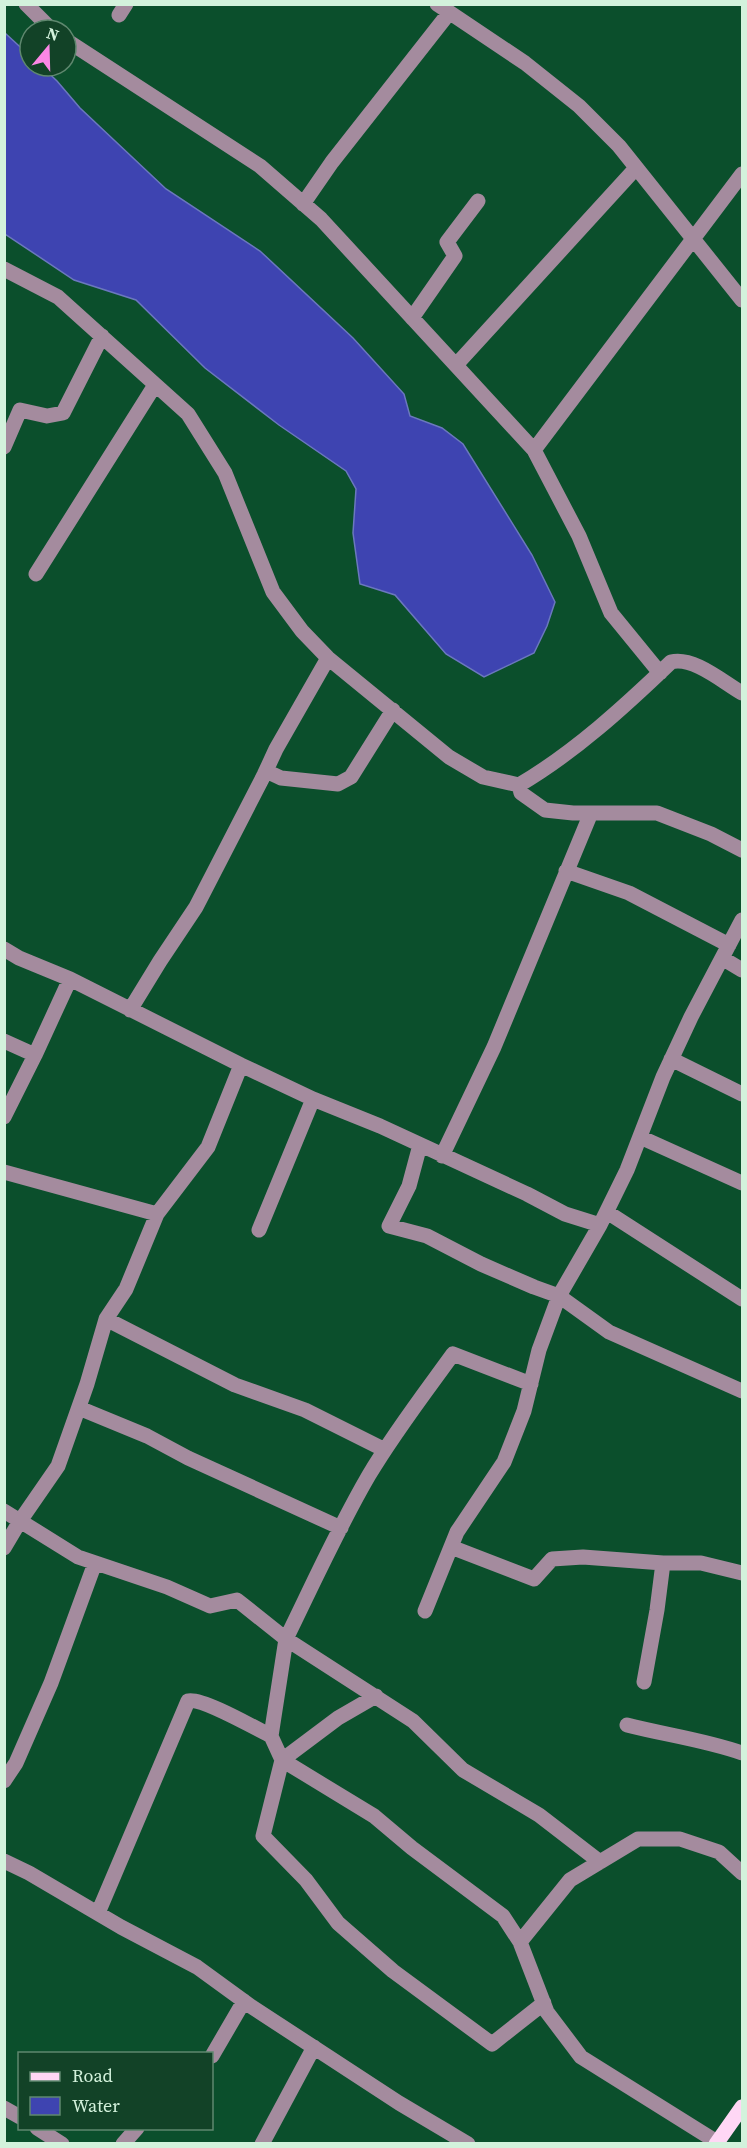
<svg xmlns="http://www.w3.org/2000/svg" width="747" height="2148" font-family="'Source Serif 4',serif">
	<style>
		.water { fill: #3e44b1; stroke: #6b78be; stroke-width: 1.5 }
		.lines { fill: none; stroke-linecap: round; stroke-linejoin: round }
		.minor { stroke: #a48b9e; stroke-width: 15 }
		.major { stroke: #ffd7f5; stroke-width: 15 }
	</style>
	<rect width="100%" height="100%" fill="#0b4f2c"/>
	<path class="water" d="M5,33L30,56V66H41L57,81L80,108L166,189L260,251L353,338L404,394L410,416L442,428L463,444L532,555L555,602L547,626L534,653L484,677L446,654L395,595L360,584L353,533L356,489L346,471L279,425L205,368L136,300L74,280L5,234Z"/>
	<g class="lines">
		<path class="minor" d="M26,4L52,30
			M437,4L525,63L579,106L619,146L742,300
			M119,15L126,4
			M66,40L260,166L321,219L534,450L579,536L611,613L660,673
			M303,204L332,162L449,13
			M4,269L58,297L188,414L225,473L273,592L302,631L328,658L449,757L483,777L519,785C575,752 624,707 671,662C693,656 723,682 742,693
			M412,318L455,256L447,242L478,201
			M456,365L636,168
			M4,447L20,410L47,416L63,413L102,336
			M534,450L742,174
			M36,574L155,385
			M266,771L281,778L338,784L351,777L393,710
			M519,785L521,793L545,810L573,813H657L711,834L742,850
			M566,871L629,893L729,945
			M4,949L19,958L70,979L241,1065L313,1099L380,1126L527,1194L565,1214L600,1225
			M722,958L742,970
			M130,1010L160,961L196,907L264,775L276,749L328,658
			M4,1041L35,1055L4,1117
			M35,1055L70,979
			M671,1059L742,1094
			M640,1137L742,1183
			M420,1145L409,1186L389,1226L427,1236L481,1264L534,1287L559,1296L609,1332L742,1391
			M442,1156L494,1047L591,813
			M4,1172L157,1214
			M607,1212L742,1299
			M259,1230L313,1099
			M106,1319L235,1385L305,1410L385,1450
			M531,1384L453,1354C424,1394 394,1433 369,1475C338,1528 313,1584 286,1639L413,1721L463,1770L539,1815L600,1862
			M79,1408L147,1436L188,1458L341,1528
			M4,1511L78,1557L167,1587L210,1606L237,1600L286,1639L271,1736L282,1760L263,1836L306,1880L338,1923L393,1971L492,2044L544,2003
			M451,1547L534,1579L552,1559L583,1557L663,1563
			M4,1548L20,1521L58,1466L87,1384L106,1319L126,1289L157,1214L208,1147L241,1065
			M425,1611L457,1532L504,1462L524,1411L539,1350L559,1296L600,1225L627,1170L663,1077L691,1017L742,920
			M644,1682L657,1610L663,1563H701L742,1573
			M376,1696L338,1718L282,1760L374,1816L412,1848L503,1916L520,1942
			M627,1725C666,1735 705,1740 742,1753
			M4,1781L16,1763L51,1683L95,1563
			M4,1861L29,1873L121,1927L197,1967L252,2007L399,2103L468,2144
			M98,1913L188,1701C201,1697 255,1728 271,1736
			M212,2056L244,2001
			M4,2108L20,2117
			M37,2128L62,2144
			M717,2142L581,2057L547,2012L520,1942L570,1880L638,1839H680L719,1852L742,1873
			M123,2144L137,2128
			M262,2144L314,2047"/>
		<path class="major" d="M716,2144L742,2107"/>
	</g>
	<rect width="747" height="2148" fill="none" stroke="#d3f2dc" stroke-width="12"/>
	<rect x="18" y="2052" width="195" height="78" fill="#124227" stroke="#5f886f" stroke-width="1.5"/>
	<rect x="30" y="2072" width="30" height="9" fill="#ffd7f5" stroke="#5f886f" stroke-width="1.5"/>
	<text x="72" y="2082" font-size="18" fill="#d3f2dc">Road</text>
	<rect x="30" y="2097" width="30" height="18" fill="#3e44b1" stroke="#5f886f" stroke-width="1.5"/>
	<text x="72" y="2112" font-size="18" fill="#d3f2dc">Water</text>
	<g transform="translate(48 48) rotate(19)"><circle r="28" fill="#124227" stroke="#5f886f" stroke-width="1.5"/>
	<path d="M0-4.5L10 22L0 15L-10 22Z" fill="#fb87e5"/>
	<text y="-9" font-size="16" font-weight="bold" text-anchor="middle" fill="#d3f2dc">N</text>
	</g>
</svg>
